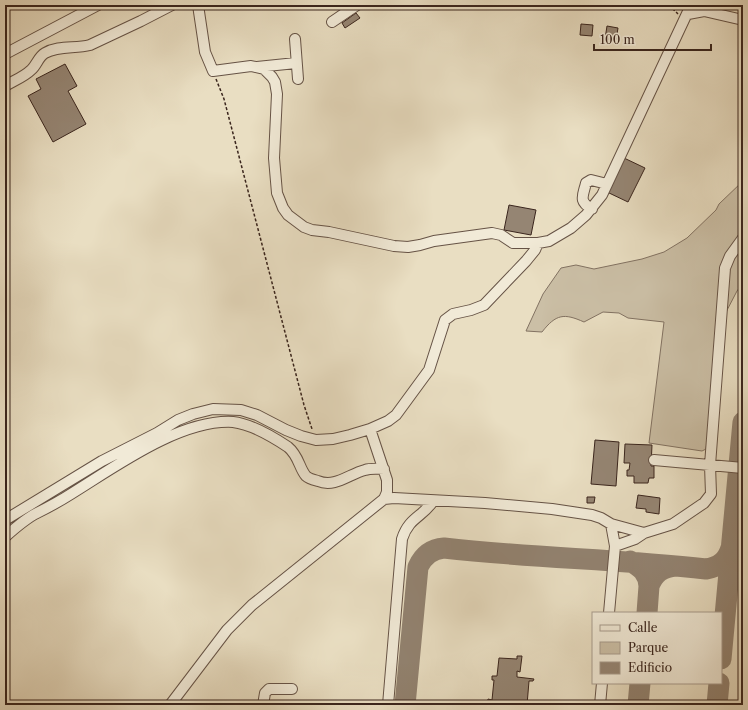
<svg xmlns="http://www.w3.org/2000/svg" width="748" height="710" font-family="'Libre Caslon Text',serif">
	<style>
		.green { fill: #cbbfa6; stroke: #827262 }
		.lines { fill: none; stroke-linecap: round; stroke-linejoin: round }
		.taxiway { stroke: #928270; stroke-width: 21 }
		.building { fill: #958573; stroke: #3a251d }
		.minor-casing { stroke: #665346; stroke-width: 12 }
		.path { stroke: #3a251d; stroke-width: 1.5; stroke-dasharray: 3 2; stroke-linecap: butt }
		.minor { stroke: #f1ead7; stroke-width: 10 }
	</style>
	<rect width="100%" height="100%" fill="#e9dec2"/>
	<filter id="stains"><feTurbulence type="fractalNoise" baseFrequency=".005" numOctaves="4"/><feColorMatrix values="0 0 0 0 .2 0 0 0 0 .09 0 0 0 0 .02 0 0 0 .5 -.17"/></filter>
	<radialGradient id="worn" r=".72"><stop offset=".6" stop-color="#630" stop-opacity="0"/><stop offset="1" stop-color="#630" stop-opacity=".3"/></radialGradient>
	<path class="green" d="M743,181V283L737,291L724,316L706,449L702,451L649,443L664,322L628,318L619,313L603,312L584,322C564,313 556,314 542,332L526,331L543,294L561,268L576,265L594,269L642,259L664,252L687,238L716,210L719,204Z"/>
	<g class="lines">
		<path class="taxiway" d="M630,561C641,567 648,573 649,586C654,573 662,567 676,566
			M647,613L649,586
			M721,659L743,422
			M405,705L418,567C423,556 431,549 444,548C531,558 619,559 706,569C719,567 727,561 731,548
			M638,705L640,683
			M717,705L719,683"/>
	</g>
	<path class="building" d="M356,13L360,18L345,28L342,23Z
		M581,24L593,25L592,36L580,35Z
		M607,26L618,28L616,40L605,39Z
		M65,64L77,86L68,91L86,124L53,142L28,96L41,89L36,79Z
		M624,158L645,168L628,202L607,192Z
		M509,205L536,210L531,235L504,230Z
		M595,440L619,442L616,486L591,484Z
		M625,444L652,445L651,466H654V478H649L648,483H634V476H627V470H629L630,463H624Z
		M638,495L660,498L659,514L646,512V509L636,508Z
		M587,497H595L594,503H587Z
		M517,656H522L520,672L517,671V677L534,679L533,681H529L527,705L487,704L488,699L492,700L494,680H492V676H497L499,658L517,659Z"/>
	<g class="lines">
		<g class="minor-casing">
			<path id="minor" d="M198,5L205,52L213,71L251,66L264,69L272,77L275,82L277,94L274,158L277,193L283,208L288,215L304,227L312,230L329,232L394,246L408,247L420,245L434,241L492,233L501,235L513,243H538L549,241L571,228L586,215L602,195L691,5
				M688,14L704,11L743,20
				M332,22L357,5
				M295,39L298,79
				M5,54L98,5
				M257,67L296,63
				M5,86C13,81 24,77 31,70C37,65 38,57 45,53C59,45 75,49 90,45L141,21L172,5
				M592,209C578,201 583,196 586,183L591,180L607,184
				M654,460L743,468
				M384,499L394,498L485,503L552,509L592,515L601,518L611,524L644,533L673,524L704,503L711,494L710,465L725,268L730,256L743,238
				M5,520L102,461L157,433L178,420L193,414L213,409L241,410L257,415L286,430L301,436L316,440L333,439L350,435L370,429L388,421L396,415L429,370L445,320L453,314L471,310L484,305L526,261L535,250L538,243
				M5,537C15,528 25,519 37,513C49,507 60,501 71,494C115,467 180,419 233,422C251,424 273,437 288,447C299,456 299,468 306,476C309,479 314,480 318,481C335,488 349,474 365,470C371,468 377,469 384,469
				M615,546L635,539L644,533
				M609,613L615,546L611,524
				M170,705L227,630L252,605L384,499L387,492V480L370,429
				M263,705L265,693L269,689H292
				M388,705L402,539C409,517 423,517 433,501
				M600,705L602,683"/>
		</g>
		<path class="path" d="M669,5L678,14
			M216,79L224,99L304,405L312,429"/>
		<use href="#minor" class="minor"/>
	</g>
	<rect width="748" height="710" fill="none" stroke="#e9dec2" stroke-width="20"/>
	<rect x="6" y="6" width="736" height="698" fill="none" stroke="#3a251d" stroke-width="2"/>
	<rect x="10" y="10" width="728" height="690" fill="none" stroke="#3a251d"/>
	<rect x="592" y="612" width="130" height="72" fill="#f1ead7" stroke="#a89b8d"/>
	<rect x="600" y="625" width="20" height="6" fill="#f1ead7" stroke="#a89b8d"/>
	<text x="628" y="632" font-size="12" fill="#3a251d">Calle</text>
	<rect x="600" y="642" width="20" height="12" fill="#cbbfa6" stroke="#a89b8d"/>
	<text x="628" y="652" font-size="12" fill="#3a251d">Parque</text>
	<rect x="600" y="662" width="20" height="12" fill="#958573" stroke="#a89b8d"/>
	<text x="628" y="672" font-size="12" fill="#3a251d">Edificio</text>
	<path d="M594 44v6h117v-6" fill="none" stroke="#3a251d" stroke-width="2"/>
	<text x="600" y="44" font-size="12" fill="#3a251d" stroke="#f1ead7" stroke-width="3" paint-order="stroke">100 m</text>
	<rect width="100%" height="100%" filter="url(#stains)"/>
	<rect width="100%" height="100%" fill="url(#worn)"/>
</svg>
